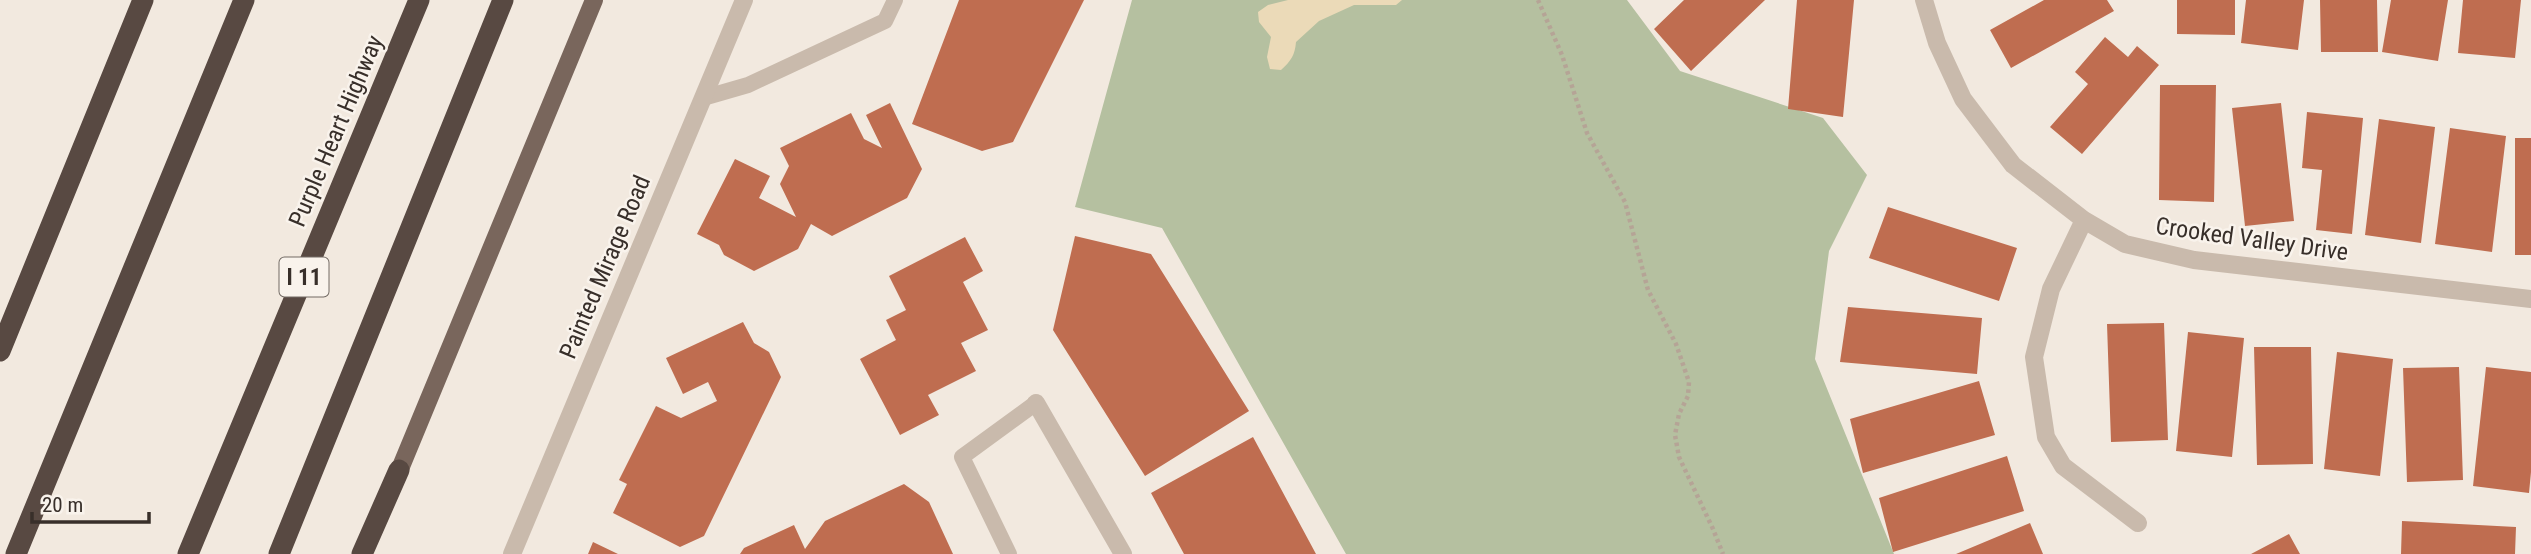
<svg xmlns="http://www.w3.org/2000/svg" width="2531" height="554" font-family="'Roboto Condensed',sans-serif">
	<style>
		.green { fill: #b5c0a0 }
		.sand { fill: #ebdab8 }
		.building { fill: #bf6d50 }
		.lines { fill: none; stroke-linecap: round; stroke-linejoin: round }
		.path { stroke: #b5a496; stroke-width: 4.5; stroke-dasharray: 3.5 3.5; stroke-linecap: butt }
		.lane { stroke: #c9baac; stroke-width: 16 }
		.street { stroke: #c9baac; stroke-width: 18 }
		.primary { stroke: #79665c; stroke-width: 18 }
		.highway { stroke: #584942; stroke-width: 21 }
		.labels { text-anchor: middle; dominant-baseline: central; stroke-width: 5; stroke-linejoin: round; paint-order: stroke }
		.shield { fill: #f9f3ec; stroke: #726a64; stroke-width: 2 }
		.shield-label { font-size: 23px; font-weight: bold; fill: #382f2a }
		.street-label { font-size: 24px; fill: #382f2a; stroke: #f9f3ec }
	</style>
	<rect width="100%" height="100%" fill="#f2e9df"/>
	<path class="green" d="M1132,0H1627L1680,71L1823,118L1867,175L1829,251L1815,359L1894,554H1346L1162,228L1075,207Z"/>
	<path class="sand" d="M1288,0H1402L1396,5H1354L1319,21L1296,42C1295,55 1291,61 1281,70L1270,69L1267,57L1271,37L1259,22L1258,12L1268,5Z"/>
	<path class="building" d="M959,0H1084L1013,142L982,151L912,124Z
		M1684,0H1765L1691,71L1654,29Z
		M1797,0H1854L1843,117L1788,109Z
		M2044,0H2107L2114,11L2011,68L1990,30Z
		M2177,0H2235V35L2177,34Z
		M2246,0H2304L2298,50L2241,43Z
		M2320,0H2377L2378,52H2321Z
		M2391,0H2448L2438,61L2382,52Z
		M2463,0H2521L2515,58L2458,53Z
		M2105,37L2128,57L2137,46L2159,65L2082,154L2050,127L2088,84L2075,72Z
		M2160,85H2216L2214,202L2159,200Z
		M890,103L922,169L907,198L832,236L811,224L798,249L754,271L724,255L719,245L697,234L735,159L770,176L759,198L796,217L780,184L789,166L780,148L851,113L864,139L882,148L866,115Z
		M2281,103L2294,221L2245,226L2232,108Z
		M2307,112L2363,118L2352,234L2316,230L2322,170L2302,168Z
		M2379,119L2435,127L2421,243L2365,235Z
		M2450,128L2506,136L2492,252L2435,244Z
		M2515,138H2531V255H2515Z
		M1888,207L2017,248L1999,301L1869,258Z
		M1075,236L1151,254L1249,411L1145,476L1053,330Z
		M965,237L983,271L963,282L988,330L961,343L976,371L928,395L939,415L900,435L860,359L896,340L886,320L906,310L889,276Z
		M1848,307L1982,318L1977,374L1840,362Z
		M743,322L754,343L769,352L781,377L704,536L680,547L613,513L627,484L619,480L656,406L681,418L717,401L708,382L683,394L666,358Z
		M2164,323L2168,440L2111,442L2107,324Z
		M2188,332L2244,338L2232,457L2176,451Z
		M2254,347H2311L2313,464L2257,465Z
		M2337,352L2393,359L2380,476L2324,469Z
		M2459,367L2463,480L2407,482L2403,368Z
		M2486,367L2531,372V472L2529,493L2473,486Z
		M1979,381L1995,435L1863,473L1850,419Z
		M1253,437L1316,554H1184L1151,493Z
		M2007,456L2024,511L1893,552L1879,498Z
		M904,484L929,502L953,554H740L744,548L794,525L805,549L825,521Z
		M2402,521L2516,527L2515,554H2401Z
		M2030,523L2043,554H1956Z
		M2289,534L2300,554H2251Z
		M593,542L618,554H588Z"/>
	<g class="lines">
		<path class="path" d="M1538,0L1562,55L1587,133L1625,202L1648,290L1676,344L1689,382L1688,396L1679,414L1675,435L1679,457L1713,529L1723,554"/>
		<path class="lane" d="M703,98L748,85L885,21L895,0
			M1009,554L962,457L1036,403"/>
		<path class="street" d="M1924,0L1937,43L1963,99L2013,165L2084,220L2125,244L2194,260L2531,299
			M2084,220L2051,289L2034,357L2046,437L2063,466L2138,523
			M1036,403L1123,554
			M512,554L744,0"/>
		<path class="primary" d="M395,481L594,0"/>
		<path class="highway" d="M0,351L143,0
			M16,554L244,0
			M188,554L419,0
			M279,554L503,0
			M362,554L399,470"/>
	</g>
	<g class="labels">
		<rect class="shield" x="279.5" y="257.5" width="49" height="39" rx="5"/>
		<g class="shield-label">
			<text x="304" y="277">I 11</text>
		</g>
		<g class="street-label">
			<text transform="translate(336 131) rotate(-67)">Purple Heart Highway</text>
			<text transform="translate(2252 239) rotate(8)">Crooked Valley Drive</text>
			<text transform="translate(605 267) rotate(-67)">Painted Mirage Road</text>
		</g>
	</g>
	<path d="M32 512v10h117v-10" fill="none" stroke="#382f2a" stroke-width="3.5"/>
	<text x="42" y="512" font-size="21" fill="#382f2a" stroke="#f9f3ec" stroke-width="5" paint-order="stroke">20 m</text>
</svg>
